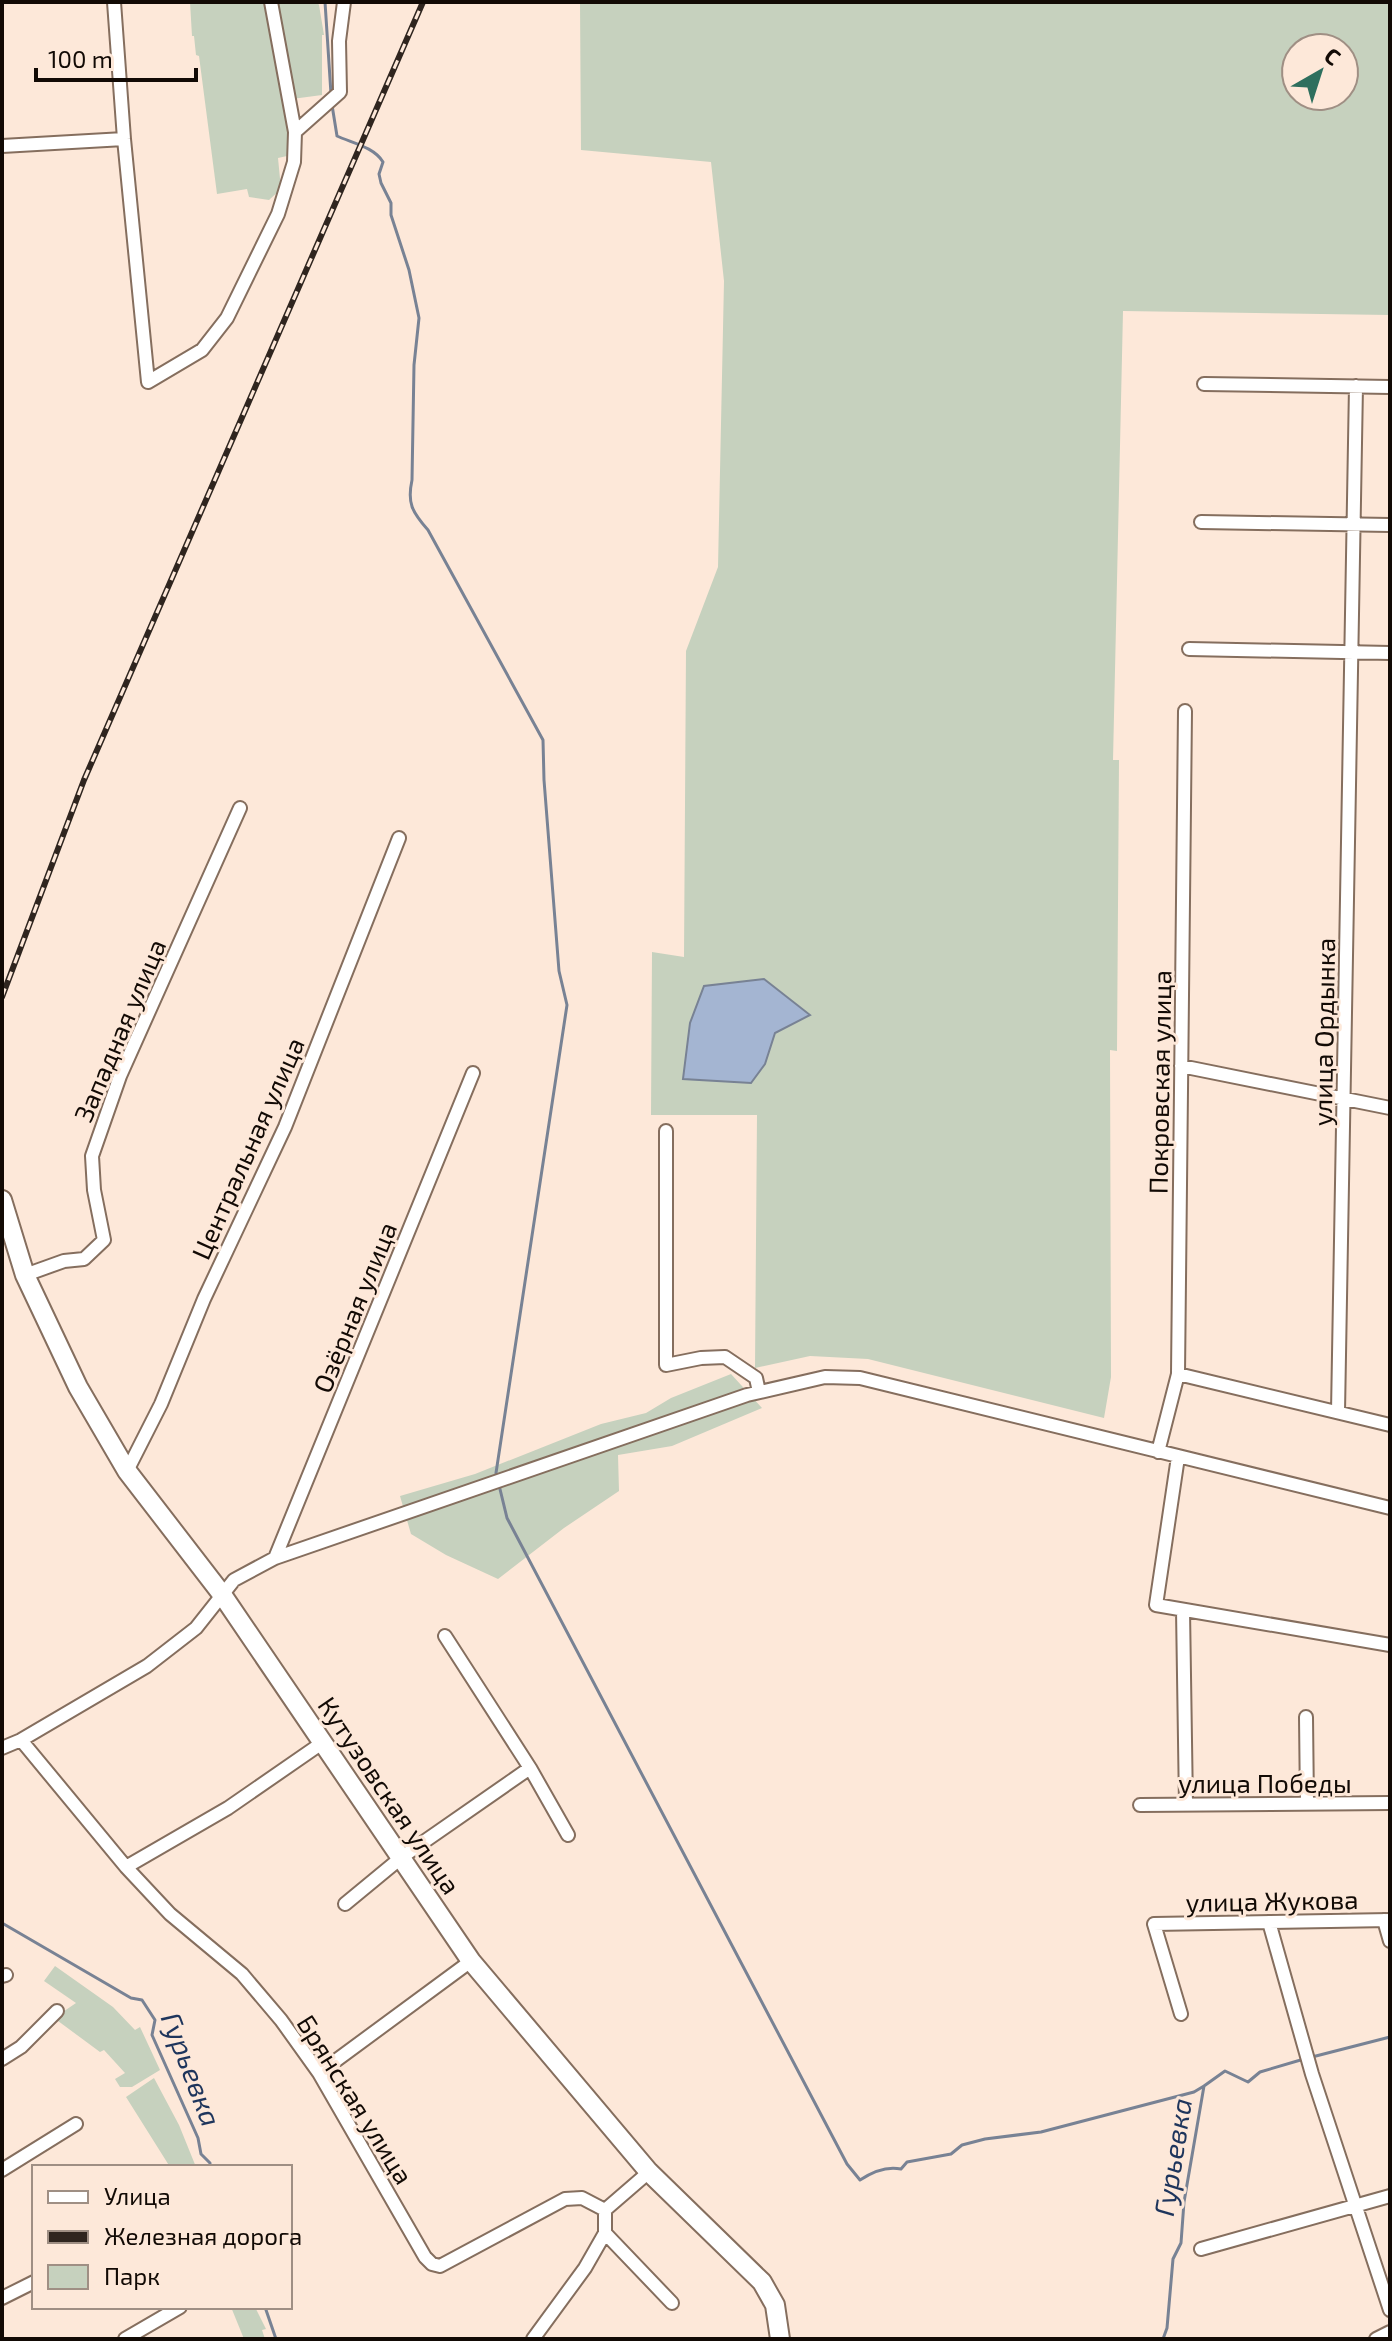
<svg xmlns="http://www.w3.org/2000/svg" width="1392" height="2341" font-family="'Exo 2',sans-serif">
	<style>
		.green { fill: #c6d1be; fill-rule: evenodd }
		.water { fill: #a4b5d2; stroke: #788294; stroke-width: 2 }
		.lines { fill: none; stroke-linecap: round; stroke-linejoin: round }
		.stream { stroke: #788294; stroke-width: 3 }
		.street-casing { stroke: #856e5e; stroke-width: 16 }
		.secondary-casing { stroke: #856e5e; stroke-width: 22 }
		.street { stroke: #fff; stroke-width: 12 }
		.secondary { stroke: #fff; stroke-width: 18 }
		.rail-casing { stroke: #2f251f; stroke-width: 6 }
		.rail { stroke: #fde8d9; stroke-width: 3; stroke-dasharray: 9; stroke-linecap: butt }
		.labels { text-anchor: middle; dominant-baseline: central; stroke-width: 6; stroke-linejoin: round; paint-order: stroke }
		.street-label { font-size: 26px; fill: #120a05; stroke: #fde8d9 }
		.water-label { font-size: 28px; font-style: italic; fill: #1e355c; stroke: #fde8d9 }
	</style>
	<rect width="100%" height="100%" fill="#fde8d9"/>
	<path class="green" d="M190,2H265L288,128L287,156L278,158L281,189L269,200L249,197L247,189L217,194L199,56L196,55L194,36H192Z
		M275,2H317L319,5L324,35H322V95L292,99Z
		M580,2H1390V315L1123,311L1113,760H1119L1117,1051L1110,1050L1111,1377L1104,1418L868,1359L810,1356L755,1368L757,1115H651L652,952L684,957L686,651L718,567L724,281L711,162L581,150ZM1296,48H1344V96H1296Z
		M731,1374L762,1408L672,1446L618,1455L619,1491L564,1528L498,1579L446,1555L411,1534L400,1496L475,1474L601,1424L646,1413L671,1398Z
		M55,1966L113,2007L135,2030L140,2027L160,2070L132,2087H120L115,2079L125,2073L104,2050L100,2052L54,2018L76,2003L44,1981Z
		M154,2078L179,2125L196,2167H170L126,2097Z
		M231,2307H255L266,2329L262,2330L265,2339H244Z"/>
	<path class="water" d="M764,979L810,1015L775,1033L765,1064L751,1083L683,1079L690,1023L704,986Z"/>
	<g class="lines">
		<path class="stream" d="M325,2L331,94
			M332,105L337,136C352,143 374,147 383,162L379,174L381,183L391,203V215L409,270L419,318L414,365L412,480C407,503 412,512 428,530L543,740L544,780L559,971L567,1005L496,1473L497,1478
			M499,1485L507,1518L847,2164L860,2180C872,2172 887,2166 901,2169L907,2162L951,2154L962,2145L985,2139L1041,2132L1194,2092L1204,2086
			M2,1923L131,1998L142,2000L155,2020L152,2035L198,2138L201,2154L210,2163V2167
			M1312,2057L1390,2037
			M265,2307L276,2339
			M1163,2339L1167,2328L1173,2259L1181,2243L1184,2202L1204,2086L1225,2071L1248,2082L1260,2072L1304,2059"/>
		<g class="street-casing">
			<path id="street" d="M114,2L124,139L148,382L202,350L227,318L278,214L294,162L295,132L271,2
				M295,132L340,92L339,41L344,2
				M2,146L124,139
				M1204,384L1390,387
				M1201,522L1390,525
				M1189,649L1390,653
				M1181,1066L1390,1108
				M666,1131V1365L701,1358L725,1357L756,1378L759,1392
				M25,1275L64,1261L84,1259L104,1240L94,1190L92,1156L120,1076L240,808
				M1178,1374L1390,1425
				M1338,1412L1356,386
				M1158,1452L1178,1374L1185,711
				M1178,1457L1156,1605L1390,1645
				M127,1471L161,1404L204,1299L285,1127L399,838
				M275,1558L473,1073
				M1183,1610L1186,1805
				M445,1636L530,1768L568,1835
				M1306,1717L1307,1804
				M21,1740L126,1867L170,1914L242,1974L281,2020L319,2073L425,2257L432,2264L440,2266L565,2199L582,2198L605,2210V2233L585,2268L533,2339
				M2,1748L21,1740L147,1666L196,1628L234,1580L275,1558L747,1395L825,1377L860,1378L1390,1508
				M1140,1805L1390,1803
				M126,1867L228,1808L322,1743
				M345,1904L402,1857L530,1768
				M1384,1920L1390,1941
				M1269,1922L1312,2074L1390,2310
				M2,1976L6,1975
				M1181,2014L1154,1924L1390,1920
				M2,2059L21,2047L57,2011
				M319,2073L471,1961
				M2,2170L76,2124
				M605,2210L649,2172
				M605,2233L672,2303
				M1201,2249L1390,2196
				M2,2298L34,2282
				M125,2339L180,2307
				M1376,2339L1390,2332"/>
		</g>
		<g class="secondary-casing">
			<path id="secondary" d="M2,1200L25,1275L78,1387L127,1471L221,1593L471,1961L649,2172L762,2282L775,2305L780,2339"/>
		</g>
		<use href="#street" class="street"/>
		<use href="#secondary" class="secondary"/>
		<g class="rail-casing">
			<path id="rail" d="M2,997L84,780L423,2"/>
		</g>
		<use href="#rail" class="rail"/>
	</g>
	<g class="labels">
		<g class="street-label">
			<text transform="translate(119 1030) rotate(-67)">Западная улица</text>
			<text transform="translate(1323 1032) rotate(-89)">улица Ордынка</text>
			<text transform="translate(1159 1082) rotate(-89)">Покровская улица</text>
			<text transform="translate(247 1148) rotate(-66)">Центральная улица</text>
			<text transform="translate(354 1307) rotate(-68)">Озёрная улица</text>
			<text x="1265" y="1782">улица Победы</text>
			<text transform="translate(390 1795) rotate(56)">Кутузовская улица</text>
			<text transform="translate(1272 1900) rotate(-1)">улица Жукова</text>
			<text transform="translate(356 2099) rotate(58)">Брянская улица</text>
		</g>
		<g class="water-label">
			<text transform="translate(192 2069) rotate(69)">Гурьевка</text>
			<text transform="translate(1172 2157) rotate(-81)">Гурьевка</text>
		</g>
	</g>
	<rect width="1392" height="2341" fill="none" stroke="#120a05" stroke-width="8"/>
	<rect x="32" y="2165" width="260" height="144" fill="#fde8d9" stroke="#9f8f84" stroke-width="2"/>
	<rect x="48" y="2191" width="40" height="12" fill="#ffffff" stroke="#9f8f84" stroke-width="2"/>
	<text x="104" y="2205" font-size="24" fill="#120a05">Улица</text>
	<rect x="48" y="2231" width="40" height="12" fill="#2f251f" stroke="#9f8f84" stroke-width="2"/>
	<text x="104" y="2245" font-size="24" fill="#120a05">Железная дорога</text>
	<rect x="48" y="2265" width="40" height="24" fill="#c6d1be" stroke="#9f8f84" stroke-width="2"/>
	<text x="104" y="2285" font-size="24" fill="#120a05">Парк</text>
	<g transform="translate(1320 72) rotate(39)"><circle r="38" fill="#fde8d9" stroke="#9f8f84" stroke-width="2"/>
	<path d="M0-6L14 30L0 20L-14 30Z" fill="#2e6f5e"/>
	<text y="-12" font-size="22" font-weight="bold" text-anchor="middle" fill="#120a05">С</text>
	</g>
	<path d="M36 68v12h160v-12" fill="none" stroke="#120a05" stroke-width="4"/>
	<text x="48" y="68" font-size="24" fill="#120a05" stroke="#fde8d9" stroke-width="6" paint-order="stroke">100 m</text>
</svg>
